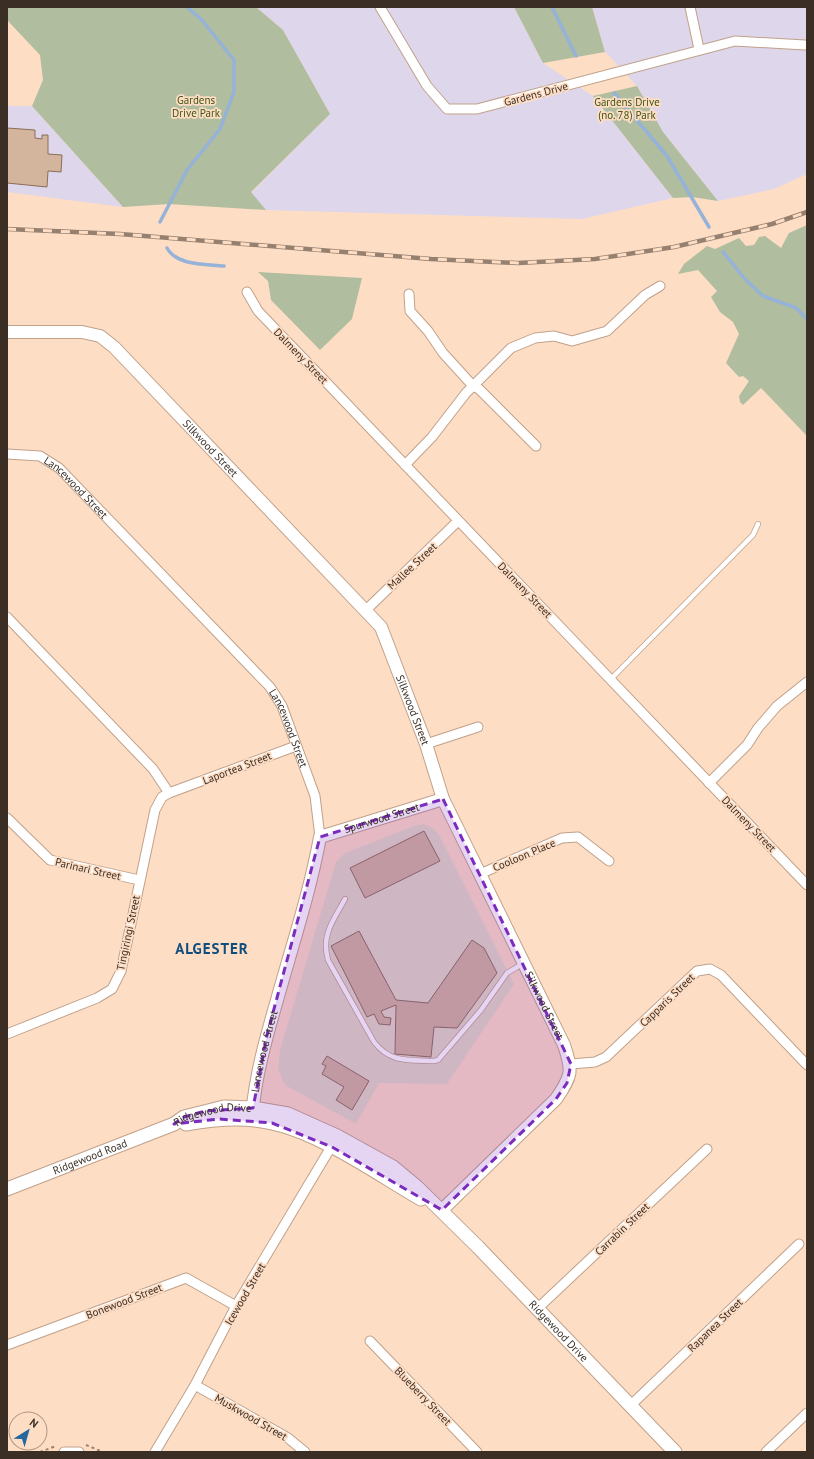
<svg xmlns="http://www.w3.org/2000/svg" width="814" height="1459" font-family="'PT Sans',sans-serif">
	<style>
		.commercial { fill: #e4d9c5 }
		.industrial { fill: #ded6eb }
		.green { fill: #b0bd9e }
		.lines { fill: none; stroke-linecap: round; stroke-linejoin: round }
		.stream { stroke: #95b2d8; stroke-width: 3.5 }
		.building { fill: #d3b49c; stroke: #8b6e59 }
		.service-casing { stroke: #c0a18a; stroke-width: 6 }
		.minor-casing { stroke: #c0a18a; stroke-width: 11 }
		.tertiary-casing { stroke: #c0a18a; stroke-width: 14 }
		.secondary-casing { stroke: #c0a18a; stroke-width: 15 }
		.path { stroke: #988271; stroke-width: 2; stroke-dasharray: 3 3; stroke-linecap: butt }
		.service { stroke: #fff; stroke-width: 4.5 }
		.minor { stroke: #fff; stroke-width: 9 }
		.tertiary { stroke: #fff; stroke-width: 12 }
		.secondary { stroke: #fff; stroke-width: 13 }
		.rail-casing { stroke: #96806f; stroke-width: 4.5 }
		.rail { stroke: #feddc5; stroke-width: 3; stroke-dasharray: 9; stroke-linecap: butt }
		.marked { fill: #7b2cbf; fill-opacity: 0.2; stroke: #7b2cbf; stroke-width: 3; stroke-dasharray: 8 5; stroke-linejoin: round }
		.labels { text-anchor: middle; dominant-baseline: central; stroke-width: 3.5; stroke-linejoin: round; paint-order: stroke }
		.street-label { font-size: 11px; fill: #3b2f25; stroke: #feddc5 }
		.park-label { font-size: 11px; fill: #405614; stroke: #feddc5 }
		.district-label { font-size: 15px; font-weight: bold; letter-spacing: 1px; fill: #0e4e7e; stroke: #feddc5 }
	</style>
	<rect width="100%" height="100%" fill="#feddc5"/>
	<path class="commercial" d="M423,824L433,828L439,835L514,984L447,1084L379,1083L356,1124L285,1085L278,1069L280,1050L336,862L345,853L414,826Z"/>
	<path class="industrial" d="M256,7H514L543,63L593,96L673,198L582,219L266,210L251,193L330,114L283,30Z
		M592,7H807V174L774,189L718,201L663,132L637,86L605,52Z
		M7,106H32L123,207L7,192Z"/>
	<path class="green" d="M7,7H256L283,30L330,114L251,192L266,210L169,204L123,207L32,106L43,80L40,55L7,20Z
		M514,7H592L605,52L543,63Z
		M637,86L663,132L718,201L692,197L673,198L593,96Z
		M807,225V436L761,388L743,405L740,402L739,396L749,381L743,376L739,377L726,363L739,334L733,322L720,312L711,297L717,291L698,270L678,274L684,264L707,246L715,249L739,238L746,246L754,245L759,237L765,236L781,248L789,233Z
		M258,272L362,278L352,319L320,350L271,300L268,281Z"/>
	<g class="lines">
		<path class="stream" d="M552,7L576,56
			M614,93L667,156L709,227
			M160,222L187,170L220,129L234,92V60L201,19L187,7
			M167,248C177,266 206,264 224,266
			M723,252L745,279L763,296L796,308L807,319"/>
	</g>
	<path class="building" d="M7,128L35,130V138L42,139V135H48V154L62,155L61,172L48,171L47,187L7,183Z
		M424,831L440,861L365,898L350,868Z
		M359,931L396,1000L428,1003L472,940L484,948L497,973L457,1028L434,1027L431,1057L395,1054L396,1005L381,1011L384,1017L391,1018L390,1025L379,1024L374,1014L367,1017L331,946Z
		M327,1056L369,1081L352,1110L336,1100L344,1087L322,1074L326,1066L322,1064Z"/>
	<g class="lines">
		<g class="service-casing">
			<path id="service" d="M610,680L753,535L758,524
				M345,899C333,921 321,935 328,960L374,1042C390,1063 409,1060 434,1061L438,1060L481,1010L507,973L524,963"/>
		</g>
		<g class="minor-casing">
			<g id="minor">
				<path d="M380,7L427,86L447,109H477L735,41L805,45"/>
				<path d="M690,7L699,49"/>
				<path d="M247,292L258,311L807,885"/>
				<path d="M409,294L410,311L428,331L443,353L473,386L479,389L536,446"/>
				<path id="s1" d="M7,454L40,456L59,468L270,687L282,706L315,796L320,837"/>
				<path d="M405,465L432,437L466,393L511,348L535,338L554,336L572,341L607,331L645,295L660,286"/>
				<path d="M366,610L458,521"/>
				<path d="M7,617L153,769L169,793"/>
				<path d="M426,744L478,727"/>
				<path d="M709,783L747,745L758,728L777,706L807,682"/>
				<path d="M7,818L50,860L139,880"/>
				<path d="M480,874L562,838L578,837L609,861"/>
				<path d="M7,1034L97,998L112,989L121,971L155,810L162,797L169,793L296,746"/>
				<path d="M571,1064L595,1062L606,1057L697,971L710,969L721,975L807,1065"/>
				<path d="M537,1309L707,1149"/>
				<path d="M370,1341L477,1452"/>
				<path d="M7,1345L186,1278L236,1306"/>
				<path d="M195,1385L288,1438L305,1452"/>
				<path d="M630,1406L799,1244"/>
				<path d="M64,1452H79"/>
				<path d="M155,1452L195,1385L236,1306L334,1142"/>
				<path d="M766,1452L807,1413"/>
			</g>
		</g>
		<g class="tertiary-casing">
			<g id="tertiary">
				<path id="s2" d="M7,332H82L100,336L114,347L381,627L426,744L443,799L564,1045C573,1071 572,1076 556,1099L442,1210"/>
				<path id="s3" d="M252,1116C255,1077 266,1038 277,1000C292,946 310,892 320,837L443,799"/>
			</g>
		</g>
		<g class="secondary-casing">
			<g id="secondary">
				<path d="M186,1124C214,1119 244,1116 272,1123C322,1134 376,1173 421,1199"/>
				<path id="s4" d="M7,1189L174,1124L184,1117L224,1107L253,1108L288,1114L337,1136L393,1167L417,1187L478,1247L675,1452"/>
			</g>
		</g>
		<path class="path" d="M86,1445L103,1452
			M40,1452L56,1446"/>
		<use href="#service" class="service"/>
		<use href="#minor" class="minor"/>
		<use href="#tertiary" class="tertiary"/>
		<use href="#secondary" class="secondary"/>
		<g class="rail-casing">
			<path id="rail" d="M7,229L120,234L431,259L518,263L595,259L674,247L772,224L807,212"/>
		</g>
		<use href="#rail" class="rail"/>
	</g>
	<path class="marked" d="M443,799L571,1064L567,1083L556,1099L442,1210L332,1147L272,1123L219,1119L174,1124L184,1117L205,1111L253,1108L267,1035L320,837Z"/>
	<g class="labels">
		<g class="street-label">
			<text transform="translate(536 94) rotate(-15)">Gardens Drive</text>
			<text transform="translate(301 356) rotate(46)">Dalmeny Street</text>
			<text stroke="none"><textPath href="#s2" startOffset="251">Silkwood Street</textPath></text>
			<text stroke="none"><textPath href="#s1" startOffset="81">Lancewood Street</textPath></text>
			<text transform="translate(412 566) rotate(-43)">Mallee Street</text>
			<text transform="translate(525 590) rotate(46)">Dalmeny Street</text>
			<text stroke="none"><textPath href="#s2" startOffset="587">Silkwood Street</textPath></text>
			<text stroke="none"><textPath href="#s1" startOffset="405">Lancewood Street</textPath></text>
			<text transform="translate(237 768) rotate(-21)">Laportea Street</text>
			<text stroke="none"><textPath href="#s3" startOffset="352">Spurwood Street</textPath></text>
			<text transform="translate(749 824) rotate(46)">Dalmeny Street</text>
			<text transform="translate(524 855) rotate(-23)">Cooloon Place</text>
			<text transform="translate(88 869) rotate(13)">Parinari Street</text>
			<text transform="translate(128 933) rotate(-78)">Tingiringi Street</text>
			<text transform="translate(667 1000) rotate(-44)">Capparis Street</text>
			<text stroke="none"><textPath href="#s2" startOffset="911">Silkwood Street</textPath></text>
			<text stroke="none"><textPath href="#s3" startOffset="66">Lancewood Street</textPath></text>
			<text stroke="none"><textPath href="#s4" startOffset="220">Ridgewood Drive</textPath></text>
			<text stroke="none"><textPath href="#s4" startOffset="89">Ridgewood Road</textPath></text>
			<text transform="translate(622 1229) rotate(-44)">Carrabin Street</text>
			<text transform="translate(245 1294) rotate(-60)">Icewood Street</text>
			<text transform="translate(124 1301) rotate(-21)">Bonewood Street</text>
			<text transform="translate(715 1325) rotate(-44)">Rapanea Street</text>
			<text stroke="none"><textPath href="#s4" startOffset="648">Ridgewood Drive</textPath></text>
			<text transform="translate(423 1396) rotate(46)">Blueberry Street</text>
			<text transform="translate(251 1417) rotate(30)">Muskwood Street</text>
		</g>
		<g class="park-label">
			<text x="196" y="100">Gardens<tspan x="196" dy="13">Drive Park</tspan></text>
			<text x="627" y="102">Gardens Drive<tspan x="627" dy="13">(no. 78) Park</tspan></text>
		</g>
		<g class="district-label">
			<text x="212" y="948">ALGESTER</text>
		</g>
	</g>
	<rect width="814" height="1459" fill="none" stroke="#3b2f25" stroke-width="16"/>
	<g transform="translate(28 1431) rotate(37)"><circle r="19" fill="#feddc5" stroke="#b09785"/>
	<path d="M0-3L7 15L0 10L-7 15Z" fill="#26689d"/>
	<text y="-6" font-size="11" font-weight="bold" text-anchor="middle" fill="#3b2f25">N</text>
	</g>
</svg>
